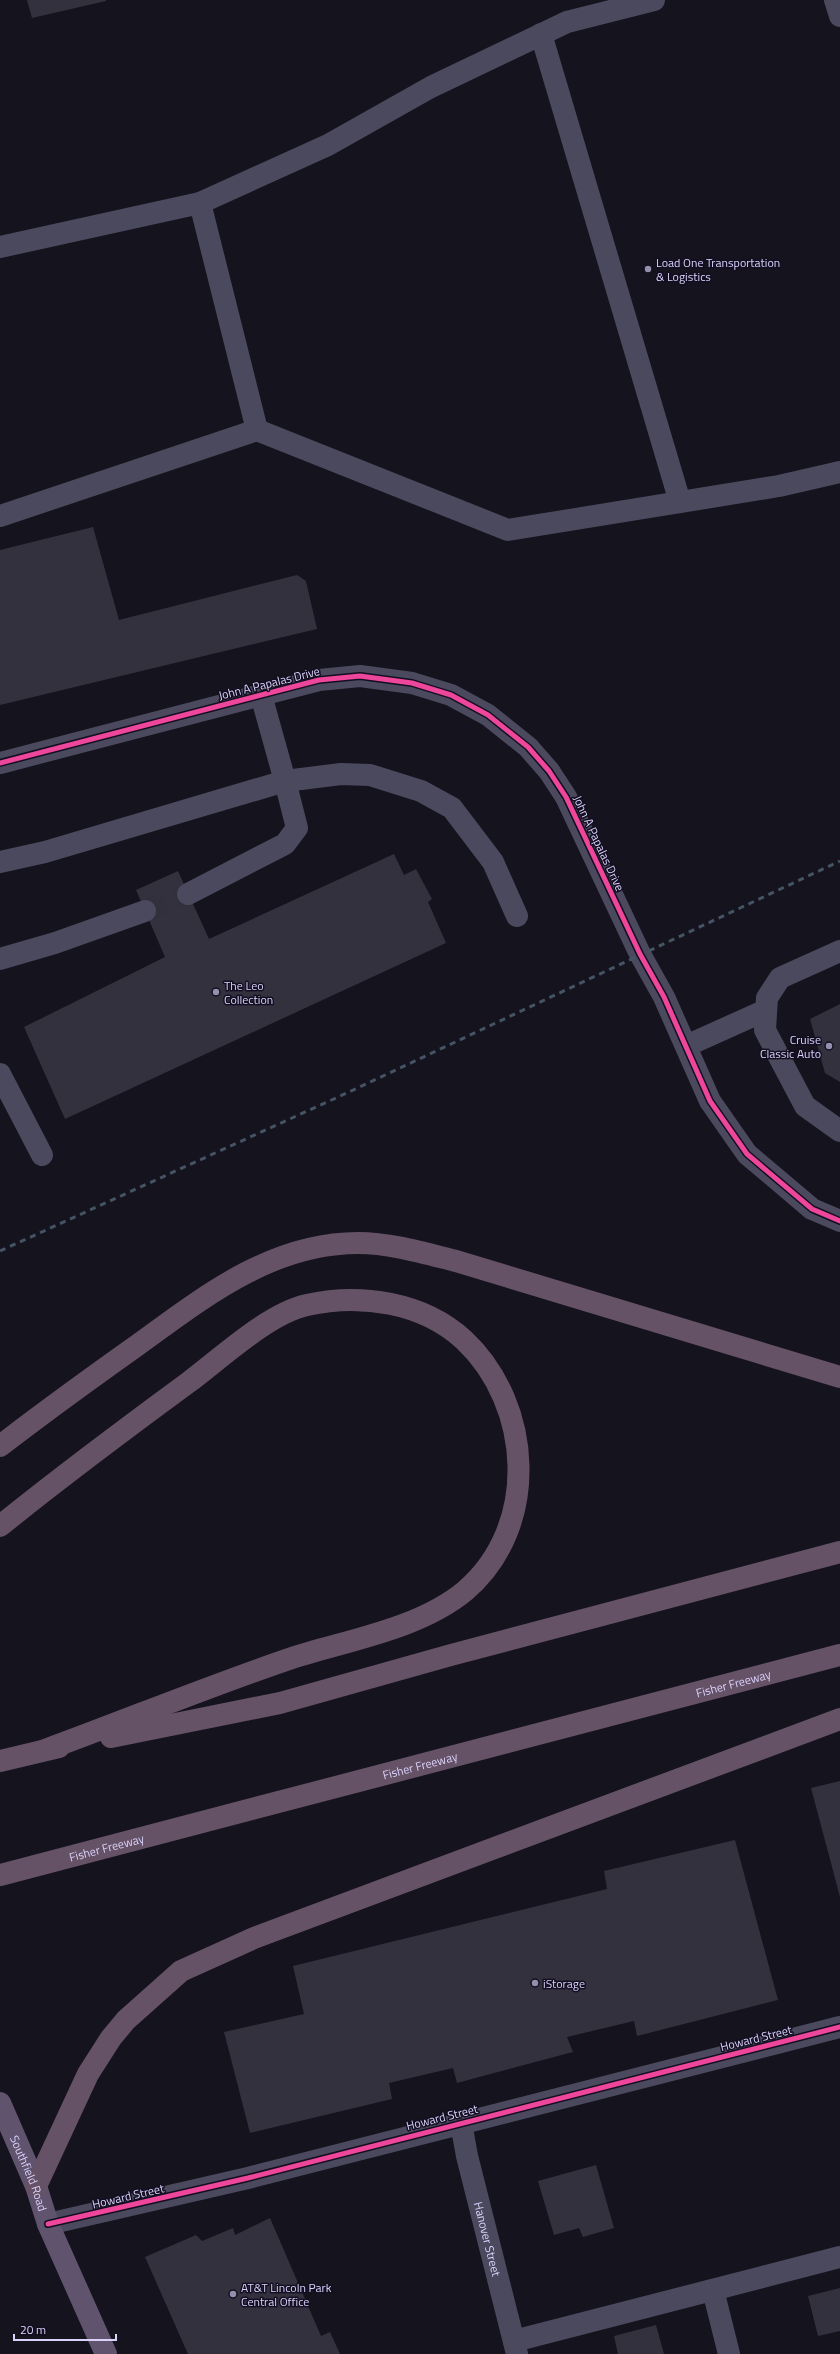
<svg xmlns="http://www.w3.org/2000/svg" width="840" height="2354" font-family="'Titillium Web',sans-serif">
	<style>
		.building { fill: #34313f }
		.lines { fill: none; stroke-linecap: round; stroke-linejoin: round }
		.minor-tunnel { stroke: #33303e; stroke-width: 22; stroke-dasharray: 22 11; stroke-linecap: butt }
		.minor { stroke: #4b495d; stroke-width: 22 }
		.major { stroke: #5f536e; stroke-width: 22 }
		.highway { stroke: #665266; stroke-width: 22 }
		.rail { stroke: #455465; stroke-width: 3; stroke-dasharray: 6 5; stroke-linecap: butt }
		.cycleway-casing { stroke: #130f21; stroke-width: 8 }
		.cycleway { stroke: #ed469a; stroke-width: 5 }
		.poi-dot { fill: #958fae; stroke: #130f21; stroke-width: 1.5 }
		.labels { text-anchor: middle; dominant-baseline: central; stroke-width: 3; stroke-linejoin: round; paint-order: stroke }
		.poi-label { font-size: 12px; fill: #dad2fc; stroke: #130f21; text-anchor: start }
		.street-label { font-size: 12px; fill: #dad2fc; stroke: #130f21 }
	</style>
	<rect width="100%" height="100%" fill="#15131d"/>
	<path class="building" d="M27,0H106V1L32,18Z
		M93,527L119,620L297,575L306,581L317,629L0,705V550Z
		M394,854L404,875L416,869L432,899L428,902L446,943L65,1119L24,1027L165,957L136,890L178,871L209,939Z
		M840,1004V1082L825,1073L810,1019Z
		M840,1781V1897L811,1788Z
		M735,1840L778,2000L637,2036L634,2021L567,2037L573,2052L457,2083L453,2068L389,2083L392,2099L250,2133L224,2032L304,2014L293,1966L607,1889L604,1871Z
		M596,2165L614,2228L583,2237L579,2228L554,2235L538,2181Z
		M270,2218L321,2336L330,2332L340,2354H188L145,2257L196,2235L202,2241L233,2228L235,2235Z
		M840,2288V2331L818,2336L808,2296Z
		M656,2325L664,2354H618L614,2336Z"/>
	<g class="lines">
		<path class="minor-tunnel" d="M145,911L188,894"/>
		<g class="minor">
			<path d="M835,0L840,16"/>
			<path d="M541,34L680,502"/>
			<path d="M200,203L328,145L431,87L567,22L654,0"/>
			<path d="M0,247L200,203L257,430L0,516"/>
			<path d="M257,430L508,530L779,486L840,472"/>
			<path d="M0,763L319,680L360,676L412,683L451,695L488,715L528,747L549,771L566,797L640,954L664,997L710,1101L747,1154L812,1209L840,1221"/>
			<path d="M0,862L45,852L285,781L261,695"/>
			<path d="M188,894L285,844L297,828L285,781L341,774L370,775L421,791L452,808L493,862L517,916"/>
			<path d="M840,951L780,978L767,998L765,1030L805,1106L840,1131"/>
			<path d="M0,959L55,943L145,911"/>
			<path d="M686,1046L766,1010"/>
			<path d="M0,1074L42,1155"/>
			<path id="s1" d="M461,2123L467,2156L517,2354"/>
			<path d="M48,2224L248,2178L840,2027"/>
			<path d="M713,2290L729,2354"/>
			<path d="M514,2341L840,2257"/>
		</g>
		<path class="major" id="s2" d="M0,2103L36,2186L48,2224L106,2354"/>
		<g class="highway">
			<path d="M0,1446C43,1413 87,1381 132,1349C200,1300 269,1243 358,1243C390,1243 424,1253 456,1261L840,1377"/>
			<path d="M0,1526C62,1476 125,1429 189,1382C221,1358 269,1313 307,1305C360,1293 423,1302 464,1340C533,1405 540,1527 465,1591C419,1629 348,1640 292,1658C209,1686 127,1720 45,1750"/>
			<path d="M111,1737L280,1703L451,1655L840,1552"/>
			<path d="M0,1761L59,1747"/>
			<path id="s3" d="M0,1875L840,1655"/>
			<path d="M36,2186L88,2074L111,2038L126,2020L181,1971L254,1938L840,1719"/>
		</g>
		<path class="rail" d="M0,1251L349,1092L840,861"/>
		<g class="cycleway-casing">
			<path id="cycleway" d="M0,763L319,680L360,676L412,683L451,695L488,715L528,747L549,771L566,797L640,954L664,997L710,1101L747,1154L812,1209L840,1221
				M48,2224L248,2178L840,2027"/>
		</g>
		<use href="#cycleway" class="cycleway"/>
	</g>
	<g class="poi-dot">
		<circle cx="648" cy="269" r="4"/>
		<circle cx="216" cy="992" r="4"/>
		<circle cx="829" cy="1046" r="4"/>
		<circle cx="535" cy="1983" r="4"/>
		<circle cx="233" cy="2294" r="4"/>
	</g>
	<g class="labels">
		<g class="poi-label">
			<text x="656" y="262">Load One Transportation<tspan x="656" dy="14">&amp; Logistics</tspan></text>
			<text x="224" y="985">The Leo<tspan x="224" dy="14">Collection</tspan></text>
			<text x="821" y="1039" text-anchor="end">Cruise<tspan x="821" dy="14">Classic Auto</tspan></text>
			<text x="543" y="1983">iStorage</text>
			<text x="241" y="2287">AT&amp;T Lincoln Park<tspan x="241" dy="14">Central Office</tspan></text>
		</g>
		<g class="street-label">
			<text transform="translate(269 683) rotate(-14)">John A Papalas Drive</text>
			<text transform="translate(599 843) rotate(65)">John A Papalas Drive</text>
			<text stroke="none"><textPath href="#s3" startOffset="758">Fisher Freeway</textPath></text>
			<text stroke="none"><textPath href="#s3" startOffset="434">Fisher Freeway</textPath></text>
			<text stroke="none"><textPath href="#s3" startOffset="110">Fisher Freeway</textPath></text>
			<text transform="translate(756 2038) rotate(-14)">Howard Street</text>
			<text transform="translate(442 2117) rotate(-14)">Howard Street</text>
			<text stroke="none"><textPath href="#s2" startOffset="76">Southfield Road</textPath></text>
			<text transform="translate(128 2196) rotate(-13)">Howard Street</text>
			<text stroke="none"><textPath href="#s1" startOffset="119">Hanover Street</textPath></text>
		</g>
	</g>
	<path d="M14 2334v6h102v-6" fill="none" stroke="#dad2fc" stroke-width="2"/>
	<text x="20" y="2334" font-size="12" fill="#dad2fc" stroke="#130f21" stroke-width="3" paint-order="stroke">20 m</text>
</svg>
